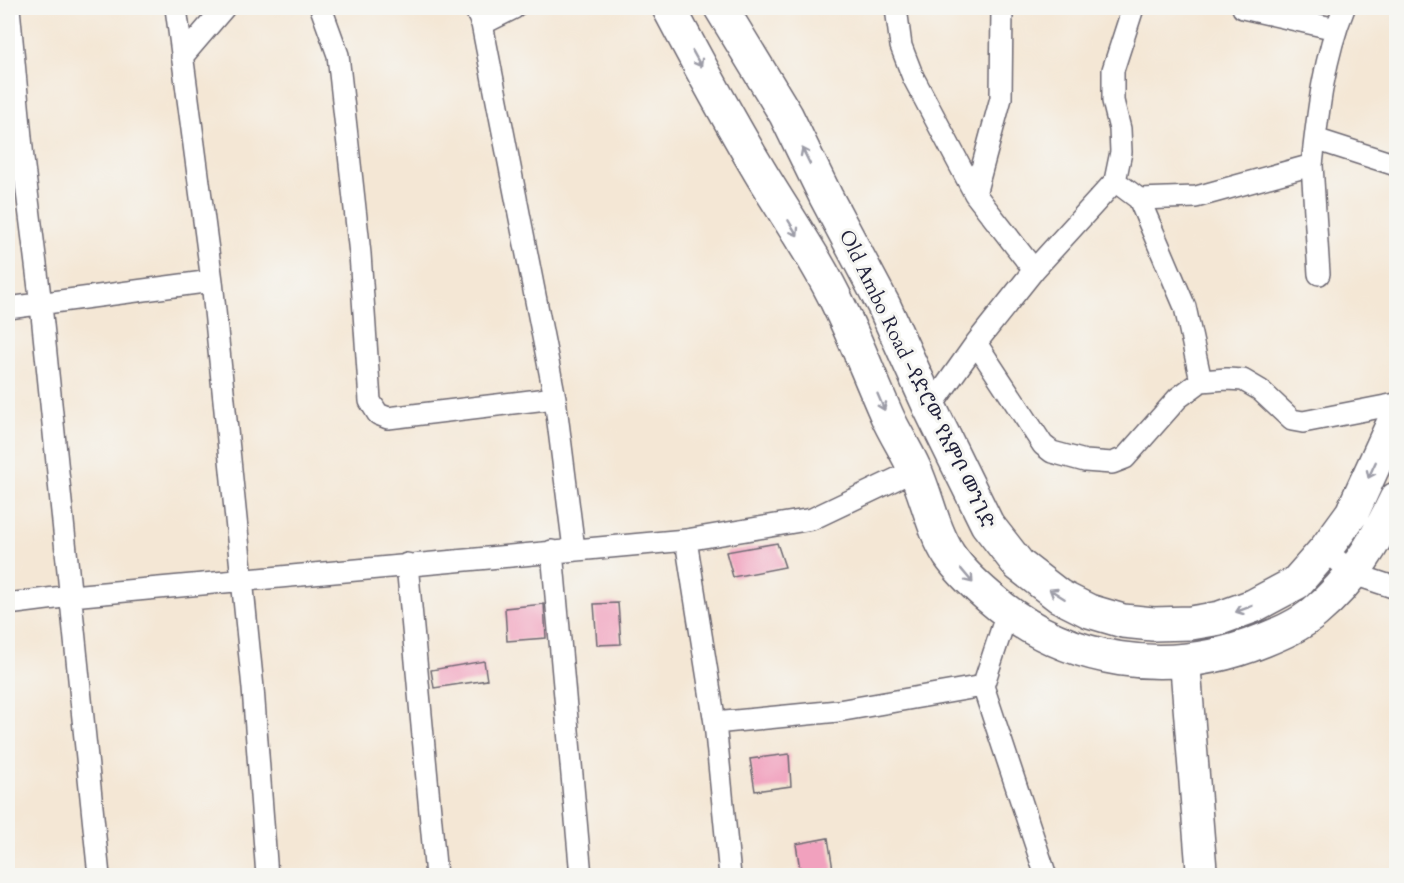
<svg xmlns="http://www.w3.org/2000/svg" width="1404" height="883" font-family="Cardo,'Noto Serif Ethiopic',serif">
	<style>
		.building { fill: #f1a1be }
		.lines { fill: none; stroke-linecap: round; stroke-linejoin: round }
		.street-casing { stroke: #6c6771; stroke-width: 24 }
		.secondary-casing { stroke: #6c6771; stroke-width: 33 }
		.primary-casing { stroke: #6c6771; stroke-width: 36 }
		.street { stroke: #fff; stroke-width: 21 }
		.secondary { stroke: #fff; stroke-width: 30 }
		.primary { stroke: #fff; stroke-width: 33 }
		.oneway { stroke: #9c9ca7 }
		.labels { text-anchor: middle; dominant-baseline: central; stroke-width: 6; stroke-linejoin: round; paint-order: stroke }
		.street-label { font-size: 20px; fill: #22223b; stroke: #f6f6f2 }
	</style>
	<rect width="100%" height="100%" fill="#f6f6f2"/>
	<filter id="ink" filterUnits="userSpaceOnUse"><feTurbulence type="fractalNoise" baseFrequency=".0167" numOctaves="2"/><feDisplacementMap in="SourceGraphic" scale="12" xChannelSelector="R" yChannelSelector="G"/><feConvolveMatrix kernelMatrix="1 2 1 2 8 2 1 2 1" color-interpolation-filters="sRGB"/></filter>
	<filter id="wash" filterUnits="userSpaceOnUse"><feTurbulence type="fractalNoise" baseFrequency=".008" numOctaves="4" result="noise"/><feDisplacementMap in="SourceGraphic" scale="24" xChannelSelector="R" yChannelSelector="G"/><feGaussianBlur stdDeviation="1.35" result="paint"/><feColorMatrix in="noise" values="0 0 0 0 0 0 0 0 0 0 0 0 0 0 0 0 0 1.4 0 .05"/><feComposite in="paint" operator="in"/></filter>
	<g filter="url(#wash)">
		<rect width="100%" height="100%" fill="#f4e7d5"/>
		<g id="blocks">
			<path class="building" d="M777,543L785,567L733,577L726,552Z
				M618,603L621,644L597,645L594,604Z
				M544,604L546,638L507,641L505,608Z
				M484,661L487,680L434,688L431,670Z
				M789,754L791,786L755,791L750,759Z
				M828,838L834,876H801L796,844Z"/>
		</g>
	</g>
	<g filter="url(#ink)">
		<use href="#blocks" fill-opacity="0" stroke="#6c6771" stroke-width="1.5"/>
		<g class="lines">
			<g class="street-casing">
				<path id="street" d="M9,8L23,159L41,305L99,876
					M176,8L212,281L253,688L267,876
					M321,8L338,55L360,254L370,401L378,414L388,418L555,398
					M475,8L482,24L555,398L574,549
					M896,8L901,46L913,77L975,194
					M1002,8L1001,98L975,194L1034,270L1115,181L1121,152L1120,129L1113,101V70L1133,8
					M1243,8L1336,29
					M482,24L514,8
					M182,57L224,8
					M1315,139L1396,165
					M1312,165L1319,274
					M1115,181L1139,199L1196,197L1312,165C1318,111 1324,57 1344,8
					M1139,199L1185,307L1201,381
					M8,308L212,281
					M976,343L1043,445L1052,452L1085,461L1112,463L1125,458L1178,398L1201,381L1227,379L1243,380L1260,390L1292,420L1303,422L1396,404
					M930,408L976,343L1034,270
					M686,540L715,723L730,876
					M1325,550L1354,574L1396,588
					M552,551L581,876
					M407,564L436,876
					M8,604L71,596L686,540L812,519L915,470
					M983,686L1046,876
					M715,723L838,711L983,686L1007,613"/>
			</g>
			<g class="secondary-casing">
				<path id="secondary" d="M1185,662L1202,876"/>
			</g>
			<g class="primary-casing">
				<path id="primary" d="M669,8C698,63 728,118 760,172C787,217 818,261 840,308C857,343 871,380 887,416C895,434 906,450 914,468C927,496 932,528 949,555C960,571 975,585 989,597C1067,665 1169,679 1264,640C1281,633 1300,625 1315,612C1353,580 1375,543 1396,499
					M721,8L786,115L826,197L884,306L930,408L987,524L1019,565L1059,596L1089,611L1123,621L1153,624L1191,623L1220,618L1253,606L1296,583L1325,550L1352,513L1396,417"/>
			</g>
			<use href="#street" class="street"/>
			<use href="#secondary" class="secondary"/>
			<use href="#primary" class="primary"/>
		</g>
		<defs><path id="oneway-shaft" d="M-6 0H5M1.5-3L5.5 0L1.5 3" fill="none" stroke-width="1.6" stroke-linecap="round" stroke-linejoin="round" transform="scale(1.5)"/></defs>
		<g class="oneway">
			<use href="#oneway-shaft" transform="translate(697 59) rotate(61)"/>
			<use href="#oneway-shaft" transform="translate(806 156) rotate(-116)"/>
			<use href="#oneway-shaft" transform="translate(793 228) rotate(59)"/>
			<use href="#oneway-shaft" transform="translate(881 402) rotate(67)"/>
			<use href="#oneway-shaft" transform="translate(1372 470) rotate(115)"/>
			<use href="#oneway-shaft" transform="translate(967 576) rotate(50)"/>
			<use href="#oneway-shaft" transform="translate(1057 594) rotate(-148)"/>
			<use href="#oneway-shaft" transform="translate(1244 609) rotate(160)"/>
		</g>
	</g>
	<g class="labels">
		<g class="street-label">
			<text transform="translate(917 379) rotate(64)">Old Ambo Road -የድሮው የአምቦ መንገድ</text>
		</g>
	</g>
	<rect width="1404" height="883" fill="none" stroke="#f6f6f2" stroke-width="30"/>
</svg>
